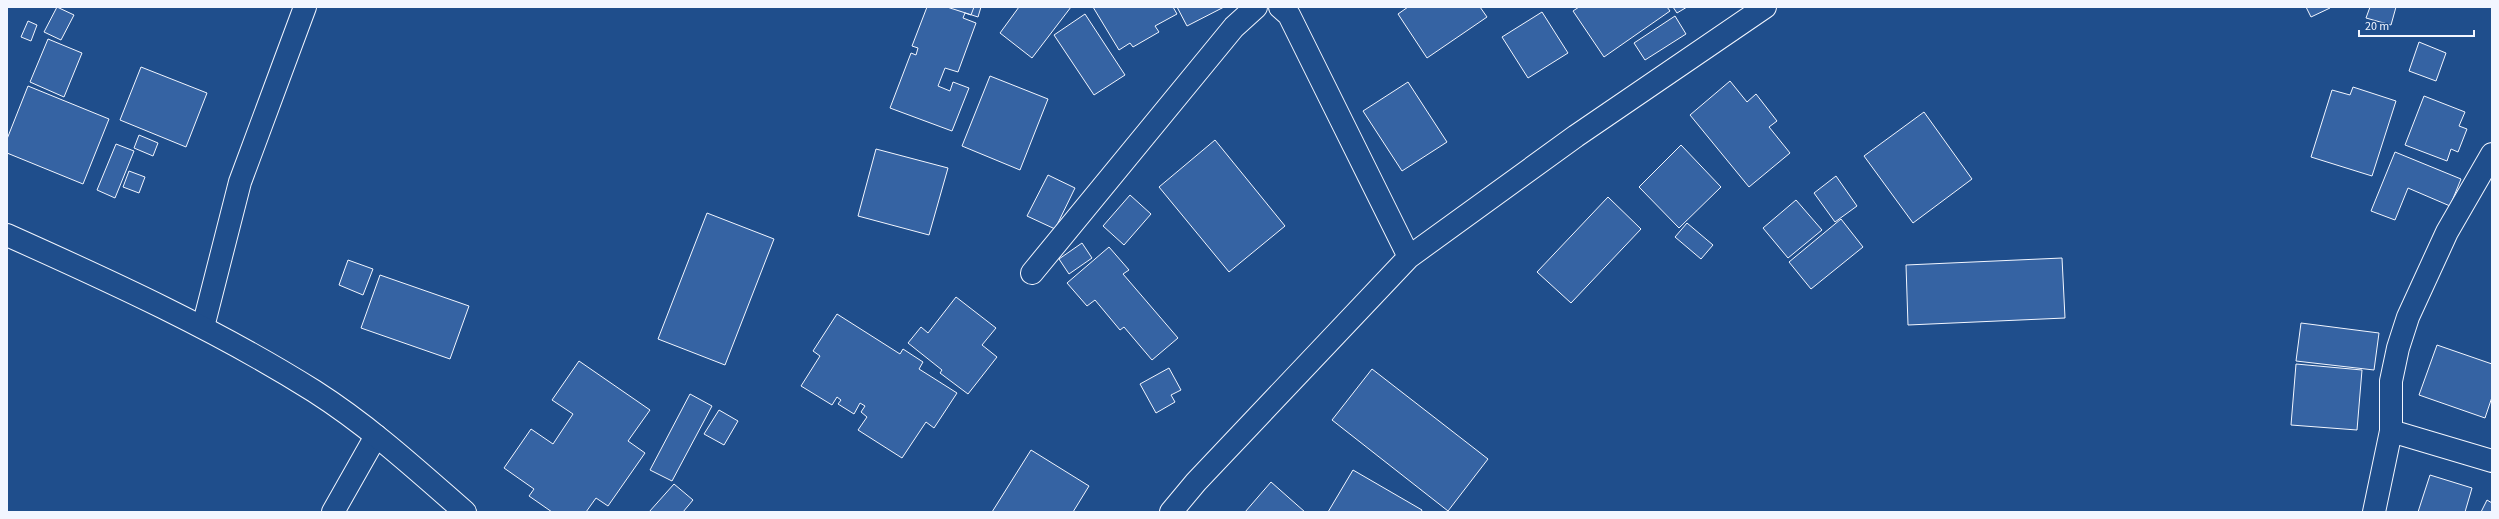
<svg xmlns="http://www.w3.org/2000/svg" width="2499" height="519" font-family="'Source Sans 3',sans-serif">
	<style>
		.building { fill: #3563a3; stroke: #f2f6ff }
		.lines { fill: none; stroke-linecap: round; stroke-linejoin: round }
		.minor-casing { stroke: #f2f6ff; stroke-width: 24 }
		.tertiary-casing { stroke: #f2f6ff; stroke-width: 24 }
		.minor { stroke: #1f4e8c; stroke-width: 22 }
		.tertiary { stroke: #1f4e8c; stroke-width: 22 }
	</style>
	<rect width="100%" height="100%" fill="#1f4e8c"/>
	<path class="building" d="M57,7L74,15L61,40L44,32Z
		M927,7H974L971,15L965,13L963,18L976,23L958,72L945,68L938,86L950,91L953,82L969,88L952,131L890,108L911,53L916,55L918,48L912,46Z
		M947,7H981L978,17Z
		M1019,7H1071L1032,58L1000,33Z
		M1093,7H1173L1177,14L1155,26L1159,32L1133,47L1130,43L1119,50Z
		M1177,7H1224L1187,26Z
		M1408,7H1480L1487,17L1427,58L1398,14Z
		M1579,7H1667L1670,11L1604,57L1573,11Z
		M1673,7H1687L1677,13Z
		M2306,7H2329L2330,8L2311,17Z
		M2370,7H2396L2391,25L2366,18Z
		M1542,12L1568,53L1528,78L1502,37Z
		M1085,14L1125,75L1094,95L1054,35Z
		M1675,16L1686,34L1645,60L1634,43Z
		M28,21L37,25L31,41L21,37Z
		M48,39L82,53L64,97L30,82Z
		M2419,42L2446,53L2436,81L2409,71Z
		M141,67L207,93L186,147L120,120Z
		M990,76L1048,99L1020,170L962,146Z
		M1730,81L1747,102L1756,94L1777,121L1769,127L1790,153L1749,187L1690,115Z
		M1408,82L1447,142L1402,171L1363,111Z
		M28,86L109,119L83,184L7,153V139Z
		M2353,87L2396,101L2372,176L2311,157L2332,90L2350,95Z
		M2424,96L2465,112L2459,126L2467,129L2458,152L2451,149L2447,161L2405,145Z
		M1924,112L1972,179L1913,223L1864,156Z
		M139,135L158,143L153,156L134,148Z
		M1215,140L1285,226L1229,272L1159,187Z
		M116,144L134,151L115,198L97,190Z
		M1681,145L1721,187L1679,228L1639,187Z
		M876,149L948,168L929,235L858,216Z
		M2395,152L2461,179L2450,206L2408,188L2395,220L2371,211Z
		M129,171L145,177L139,193L123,187Z
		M1048,175L1075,188L1055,229L1027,216Z
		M1836,176L1857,206L1835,222L1814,193Z
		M1130,195L1151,214L1124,245L1103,226Z
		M1608,197L1641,229L1571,303L1537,272Z
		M1796,200L1822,230L1788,258L1763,228Z
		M707,213L774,239L725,365L658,339Z
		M1841,219L1863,247L1811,289L1789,262Z
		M1687,223L1713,245L1701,259L1675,237Z
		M1082,243L1092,258L1069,274L1059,259Z
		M1109,247L1129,270L1123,274L1178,338L1152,360L1124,327L1120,330L1095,300L1087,306L1067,283Z
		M2062,258L2065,318L1908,325L1906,265Z
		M348,260L373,269L363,295L339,285Z
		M380,275L469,306L450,359L361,328Z
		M956,297L996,328L982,345L997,357L968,394L940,373L942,370L908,343L921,327L928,333Z
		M837,314L900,354L903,349L923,362L919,369L957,393L934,428L926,422L902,458L858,430L867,417L861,412L865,406L860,403L854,414L838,404L841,400L837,397L832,405L801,386L820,356L813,351Z
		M2301,323L2379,333L2374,370L2296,361Z
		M2437,345L2492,364V397L2485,418L2419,395Z
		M579,361L650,410L628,441L645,453L608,506L596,498L586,512H552L529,496L534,489L504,468L531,429L553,444L573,414L552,400Z
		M2296,364L2362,370L2357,430L2291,425Z
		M1169,368L1181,390L1171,395L1175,402L1156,413L1140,384Z
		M1372,369L1488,459L1448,511L1332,420Z
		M690,394L712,406L672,481L650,470Z
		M719,410L738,421L724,445L704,434Z
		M1031,450L1089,486L1073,512H992Z
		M1353,470L1422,510L1421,512H1328Z
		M2430,475L2472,488L2465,512H2418Z
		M1271,482L1305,512H1245Z
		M674,484L693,500L683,512H649Z
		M2487,500L2492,503V512H2481Z"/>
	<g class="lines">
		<g class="minor-casing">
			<path id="minor" d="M1280,7L1289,15L1409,257
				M1032,273L1234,27L1256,7
				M203,327L240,182L305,7
				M2391,431L2492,461
				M333,512L376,436
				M1171,512L1196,482L1409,257L1576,136L1765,7
				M2374,512L2391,431V381L2398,348L2408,317L2447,232L2492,154"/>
		</g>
		<g class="tertiary-casing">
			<path id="tertiary" d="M7,235C112,282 217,330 314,391C369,426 417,470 465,512"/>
		</g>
		<use href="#minor" class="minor"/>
		<use href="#tertiary" class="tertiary"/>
	</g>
	<rect width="2499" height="519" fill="none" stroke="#f2f6ff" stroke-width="16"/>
	<path d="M2359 30v6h115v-6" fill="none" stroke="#f2f6ff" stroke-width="2"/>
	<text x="2365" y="30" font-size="12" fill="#f2f6ff" stroke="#1f4e8c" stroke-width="3" paint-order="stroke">20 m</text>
</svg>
